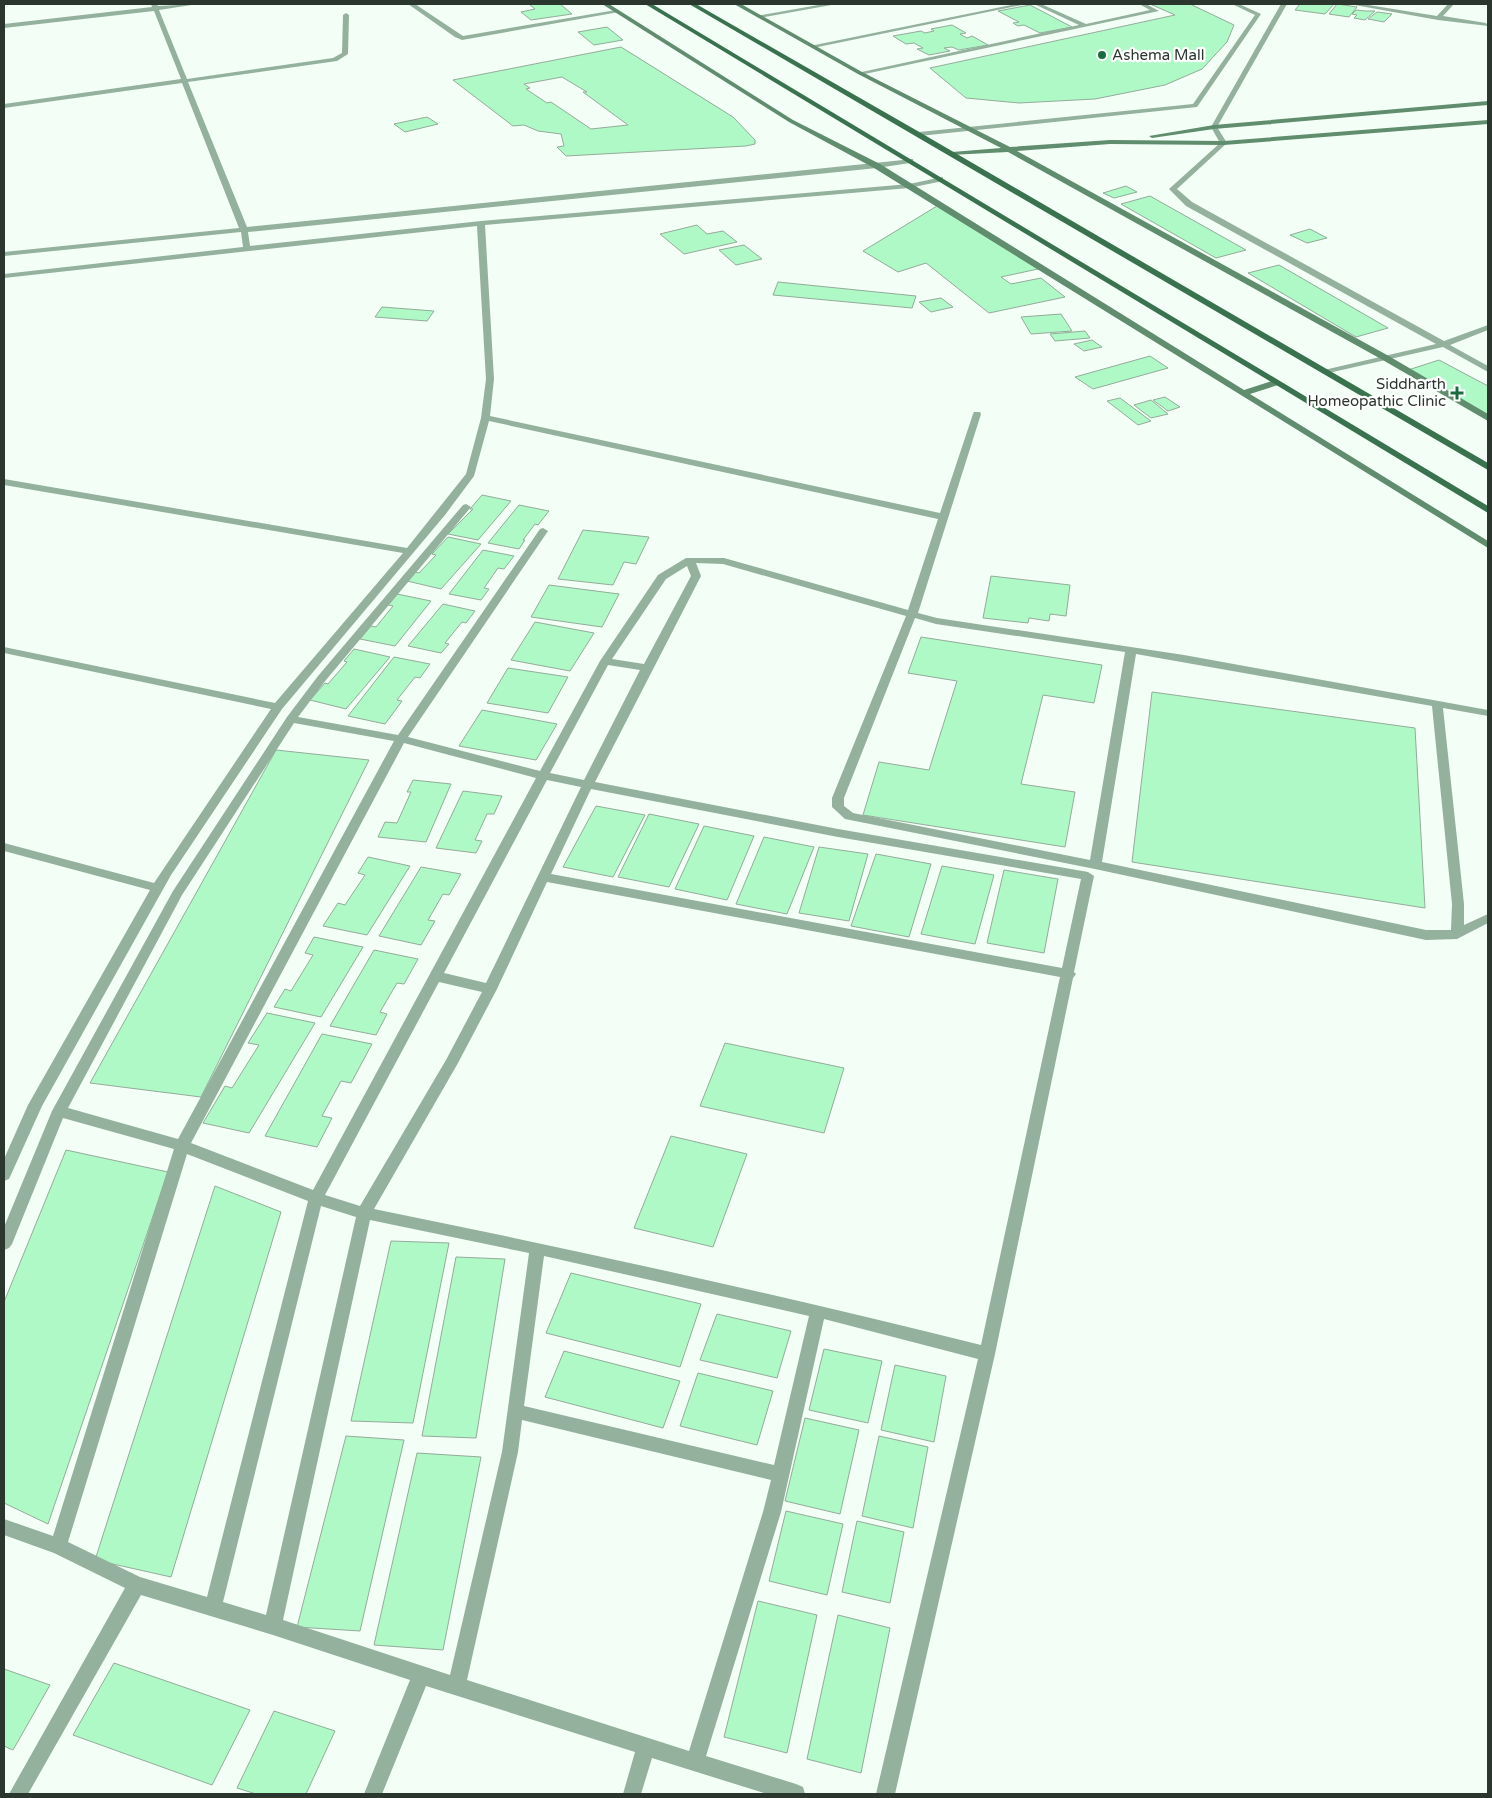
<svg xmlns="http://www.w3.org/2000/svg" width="1492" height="1798" font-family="'Varela Round',sans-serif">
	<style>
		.building { fill: #aff9c7; stroke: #93ac9a; fill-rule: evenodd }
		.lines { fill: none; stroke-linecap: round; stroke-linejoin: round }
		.street { fill: #93b19c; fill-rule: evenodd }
		.secondary { fill: #608d6e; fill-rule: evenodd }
		.primary { fill: #39734e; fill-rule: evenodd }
		.poi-dot { fill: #176c3e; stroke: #fff; stroke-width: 2 }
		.labels { text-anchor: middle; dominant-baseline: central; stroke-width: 4.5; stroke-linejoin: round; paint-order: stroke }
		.far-poi-label { font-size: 15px; fill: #2b362e; stroke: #fff; text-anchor: start }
	</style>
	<rect width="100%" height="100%" fill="#f3fef6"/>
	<path class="building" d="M529,4H560L572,14L531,20L521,12L535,9Z
		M1150,4H1190L1234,25L1227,42L1202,69L1165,85L1095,99L1019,103L966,98L930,68L1175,15Z
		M1300,4H1334L1325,14L1295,10Z
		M1337,4L1357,7L1349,17L1329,14Z
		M1030,5L1072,27L1040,33L1024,25L1018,26L1013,23L1019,22L998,11Z
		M1356,10L1365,11H1375L1365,20L1354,18L1357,15L1352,14Z
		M1377,12L1392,14L1384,22L1368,19Z
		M952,25L966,33L960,34L967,38L972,36L988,45L959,50L952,47L944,48L950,51L929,55L917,49L923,48L914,43L906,44L893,36L921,31L925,33L934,31L931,29Z
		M607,27L623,40L594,45L578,32Z
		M621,47L733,117L755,140V144L746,146L566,156L557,147L564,146L561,134L538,131L524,125L513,126L453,80ZM562,77L587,92H583L628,125L591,129L551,102L547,103L526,89L530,88L524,84Z
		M427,117L438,124L405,132L394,124Z
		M1126,186L1137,192L1114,198L1103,193Z
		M1150,196L1246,250L1216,258L1121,204Z
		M937,206L1038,269L1001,277L1011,284L1041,278L1065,297L989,313L926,263L898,272L863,251Z
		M697,225L707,234L723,231L737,242L684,254L660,234Z
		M1310,229L1327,238L1307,243L1290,235Z
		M744,245L762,259L736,265L719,250Z
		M1279,265L1388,328L1356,337L1248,273Z
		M778,282L916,296L912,308L773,295Z
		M941,298L953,307L931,312L919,302Z
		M382,307L434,311L427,321L375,317Z
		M1061,314L1072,331L1031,334L1021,317Z
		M1085,331L1090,338L1055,341L1050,334Z
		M1092,340L1102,347L1084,351L1074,344Z
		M1150,356L1168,368L1093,389L1075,377Z
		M1439,360L1488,386V415L1408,370Z
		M1165,397L1180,407L1168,411L1153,400Z
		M1120,398L1151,421L1138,425L1107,401Z
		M1151,400L1168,414L1151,418L1134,405Z
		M482,495L511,501L478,540L448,534L473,509H470Z
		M519,505L549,511L538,525L535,524L523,540H525L519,549L488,543Z
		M583,530L649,537L636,564L624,562L613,585L558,579Z
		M448,537L481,544L441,589L407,581L415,572L419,573L436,555L432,554Z
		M483,550L514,556L504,569L498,568L484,588L489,589L481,600L449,594Z
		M991,576L1070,585L1066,616L1050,614L1049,621L1029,618L1028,623L983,618Z
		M549,585L619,594L602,627L531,617Z
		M397,594L431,601L395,646L360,639L371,626L376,627L393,606L388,605Z
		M443,604L475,611L466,623L462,622L445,643L449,644L441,653L408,646Z
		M535,622L594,633L570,671L511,660Z
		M921,637L1102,665L1094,703L1043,695L1021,784L1075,792L1065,847L863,815L879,762L929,770L957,681L908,673Z
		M354,649L390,657L346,709L310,700L325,683L328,684L347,662L344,661Z
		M394,657L430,664L420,678L415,677L397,700L402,701L385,724L348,716Z
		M508,668L568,677L548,713L487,703Z
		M1152,692L1415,728L1425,908L1132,862Z
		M482,710L557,724L536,760L459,746Z
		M276,750L369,760L201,1097L90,1083Z
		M413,780L451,784L426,842L378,837L385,822L397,823L411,792H407Z
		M463,791L502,796L494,814H487L475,840L482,841L476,853L436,848Z
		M596,806L645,815L613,877L563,867Z
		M649,814L699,824L669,887L618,877Z
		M704,826L754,836L727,900L675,889Z
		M764,837L814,847L787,914L736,904Z
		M819,847L868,854L849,921L799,913Z
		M876,854L931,864L909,937L851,926Z
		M368,857L410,866L367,935L323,926L338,903L345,905L365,875L358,873Z
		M942,866L994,875L975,944L921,934Z
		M421,867L461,874L449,895L443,894L428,920L435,921L421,945L379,936Z
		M1004,870L1058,879L1044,953L987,943Z
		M314,937L363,947L321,1017L274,1007L285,989L291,991L313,955L305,953Z
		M374,950L418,959L404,984L397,983L380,1012L387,1014L376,1035L330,1026Z
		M267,1013L315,1023L249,1133L203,1123L225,1086L232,1088L259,1045L248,1043Z
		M322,1034L372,1044L351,1083L341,1081L322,1116L332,1118L317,1147L265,1136Z
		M725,1043L844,1068L824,1133L700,1106Z
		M671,1136L747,1154L713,1247L634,1228Z
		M66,1150L168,1172L48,1524L4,1503V1302Z
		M215,1186L281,1212L171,1577L95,1560Z
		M391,1241L449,1243L413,1423L351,1421Z
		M456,1257L505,1259L476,1438L422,1436Z
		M571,1273L701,1304L680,1367L546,1333Z
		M717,1314L791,1331L777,1378L700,1360Z
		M824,1349L882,1361L868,1423L809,1410Z
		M564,1351L680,1381L663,1428L545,1397Z
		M895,1365L946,1376L934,1442L881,1430Z
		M698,1373L773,1391L757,1445L680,1426Z
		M805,1418L859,1430L840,1514L785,1501Z
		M346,1436L404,1440L360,1631L297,1627Z
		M879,1436L928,1447L913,1528L862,1516Z
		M417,1453L481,1457L443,1650L374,1645Z
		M786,1511L843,1524L827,1595L769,1581Z
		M857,1521L904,1532L890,1603L842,1592Z
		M758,1601L817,1615L787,1753L724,1737Z
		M838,1615L890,1628L861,1773L807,1759Z
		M114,1663L250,1710L212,1785L73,1735Z
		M4,1669L50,1685L13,1750L4,1746Z
		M274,1711L335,1731L306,1794H256L237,1788Z"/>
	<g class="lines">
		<path class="street" d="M151,4H157L158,6L198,4L159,10L187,79L333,58L342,53L343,15L346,13L349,15L348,54L337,61L188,82L247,227L913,159V163H910L877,168L248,232L250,246L481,221L909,184L943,177V181L909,188L485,225L494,379L490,416L940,513L973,414L974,412H980L981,414L918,613L937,618L1184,655L1488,710V716L1443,708L1464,904V925L1488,914V923L1457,939L1426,940L1095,869L845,819L832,807V798L906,616L723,564L696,563L701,576L595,782L838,829L1088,872L1094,876L1074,972L1076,974L1073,978L995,1354L895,1794H876L978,1359L824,1319L781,1512L706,1756L796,1784L803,1787L805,1794H767L652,1758L641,1794H623L635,1752L426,1686L382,1794H364L410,1680L273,1635L141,1595L28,1794H9L125,1588L54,1553L4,1535V1519L53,1536L174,1149L63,1118L12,1244L9,1248L4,1250V1227L52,1111L173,891L287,717L318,676L463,505L466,504L471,507L326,680L298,717L398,735L540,529L543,528L548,531L408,737L540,771L600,661L658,575L686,558H724L908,610L938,519L489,421L474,476L445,515L282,709L171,875L42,1106L9,1179L4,1181V1159L28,1105L150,890L4,851V843L154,883L271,709L4,653V647L275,703L403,553L4,485V479L407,548L466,474L481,418L486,379L477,226L4,278V274L243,247L241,232L4,256V252L239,228L182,83L4,108V104L181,79L154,11L4,28V24L152,7ZM687,566L691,576L644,664L612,659L666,579ZM915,618L936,624L1125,652L1090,860L853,813L844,806V798ZM1136,654L1432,706L1452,904L1451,930H1426L1102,862ZM608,665L640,670L584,780L550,773ZM294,723L394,741L178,1139L68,1108L182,895ZM404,743L536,778L313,1190L191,1143ZM547,780L581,787L486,983L444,973ZM591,789L838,837L1081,879L1062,968L551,874ZM547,882L1060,977L981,1345C780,1295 577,1250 374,1209L458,1063L497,989ZM439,982L482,992L446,1060L360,1206L325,1195ZM187,1154L308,1201L207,1597L140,1577L68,1542ZM321,1206L356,1217L266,1615L223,1602ZM370,1220L529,1253L502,1452L450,1675L283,1620ZM544,1256L809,1316L774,1465L524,1406ZM522,1420L771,1480L763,1512L689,1751L467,1680L518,1452Z
			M408,4H415L463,36L616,10L619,12L462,40L455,37Z
			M824,4H837L759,18L756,16Z
			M1016,4H1027L813,48L810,46Z
			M1034,4H1041L1086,24L1150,10L1139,4H1146L1159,11L860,75L857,73L1079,25Z
			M1232,4H1239L1261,14L1197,107L919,136L916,134L919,132L1193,104L1255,15Z
			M1281,4H1287L1217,127L1227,143L1177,189L1192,202L1444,341L1488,325V330L1450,345L1488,366V372L1443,347L1324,374V370L1436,344L1186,206L1169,189L1220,143L1211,127Z
			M1349,4H1362L1437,16L1448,4H1454L1443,16L1486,23L1488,26L1438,20Z"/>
		<path class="secondary" d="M602,4H609L793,120L880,164L1244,390L1272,381H1278V385L1250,394L1488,541V548L874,168L789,122Z
			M734,4H741L862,72L1010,147L1110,140L1224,141L1488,120V124L1224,145L1110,144L1017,151L1387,355L1488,414V421L1381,359L1008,152L950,155V153L952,152L1001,148L858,74Z
			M1488,101V105L1214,129L1152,138L1149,136L1214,125Z"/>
		<path class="primary" d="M645,4H652L1488,506V513Z
			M689,4H696L921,133L1488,463V470Z"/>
	</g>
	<g class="poi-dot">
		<circle cx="1102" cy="55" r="5"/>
		<path d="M1454.5 385.5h5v5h5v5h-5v5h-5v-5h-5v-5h5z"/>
	</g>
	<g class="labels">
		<g class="far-poi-label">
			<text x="1112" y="55">Ashema Mall</text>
			<text x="1446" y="384" text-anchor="end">Siddharth<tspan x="1446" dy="17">Homeopathic Clinic</tspan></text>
		</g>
	</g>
	<rect width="1492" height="1798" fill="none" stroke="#2b362e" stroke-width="10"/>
</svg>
